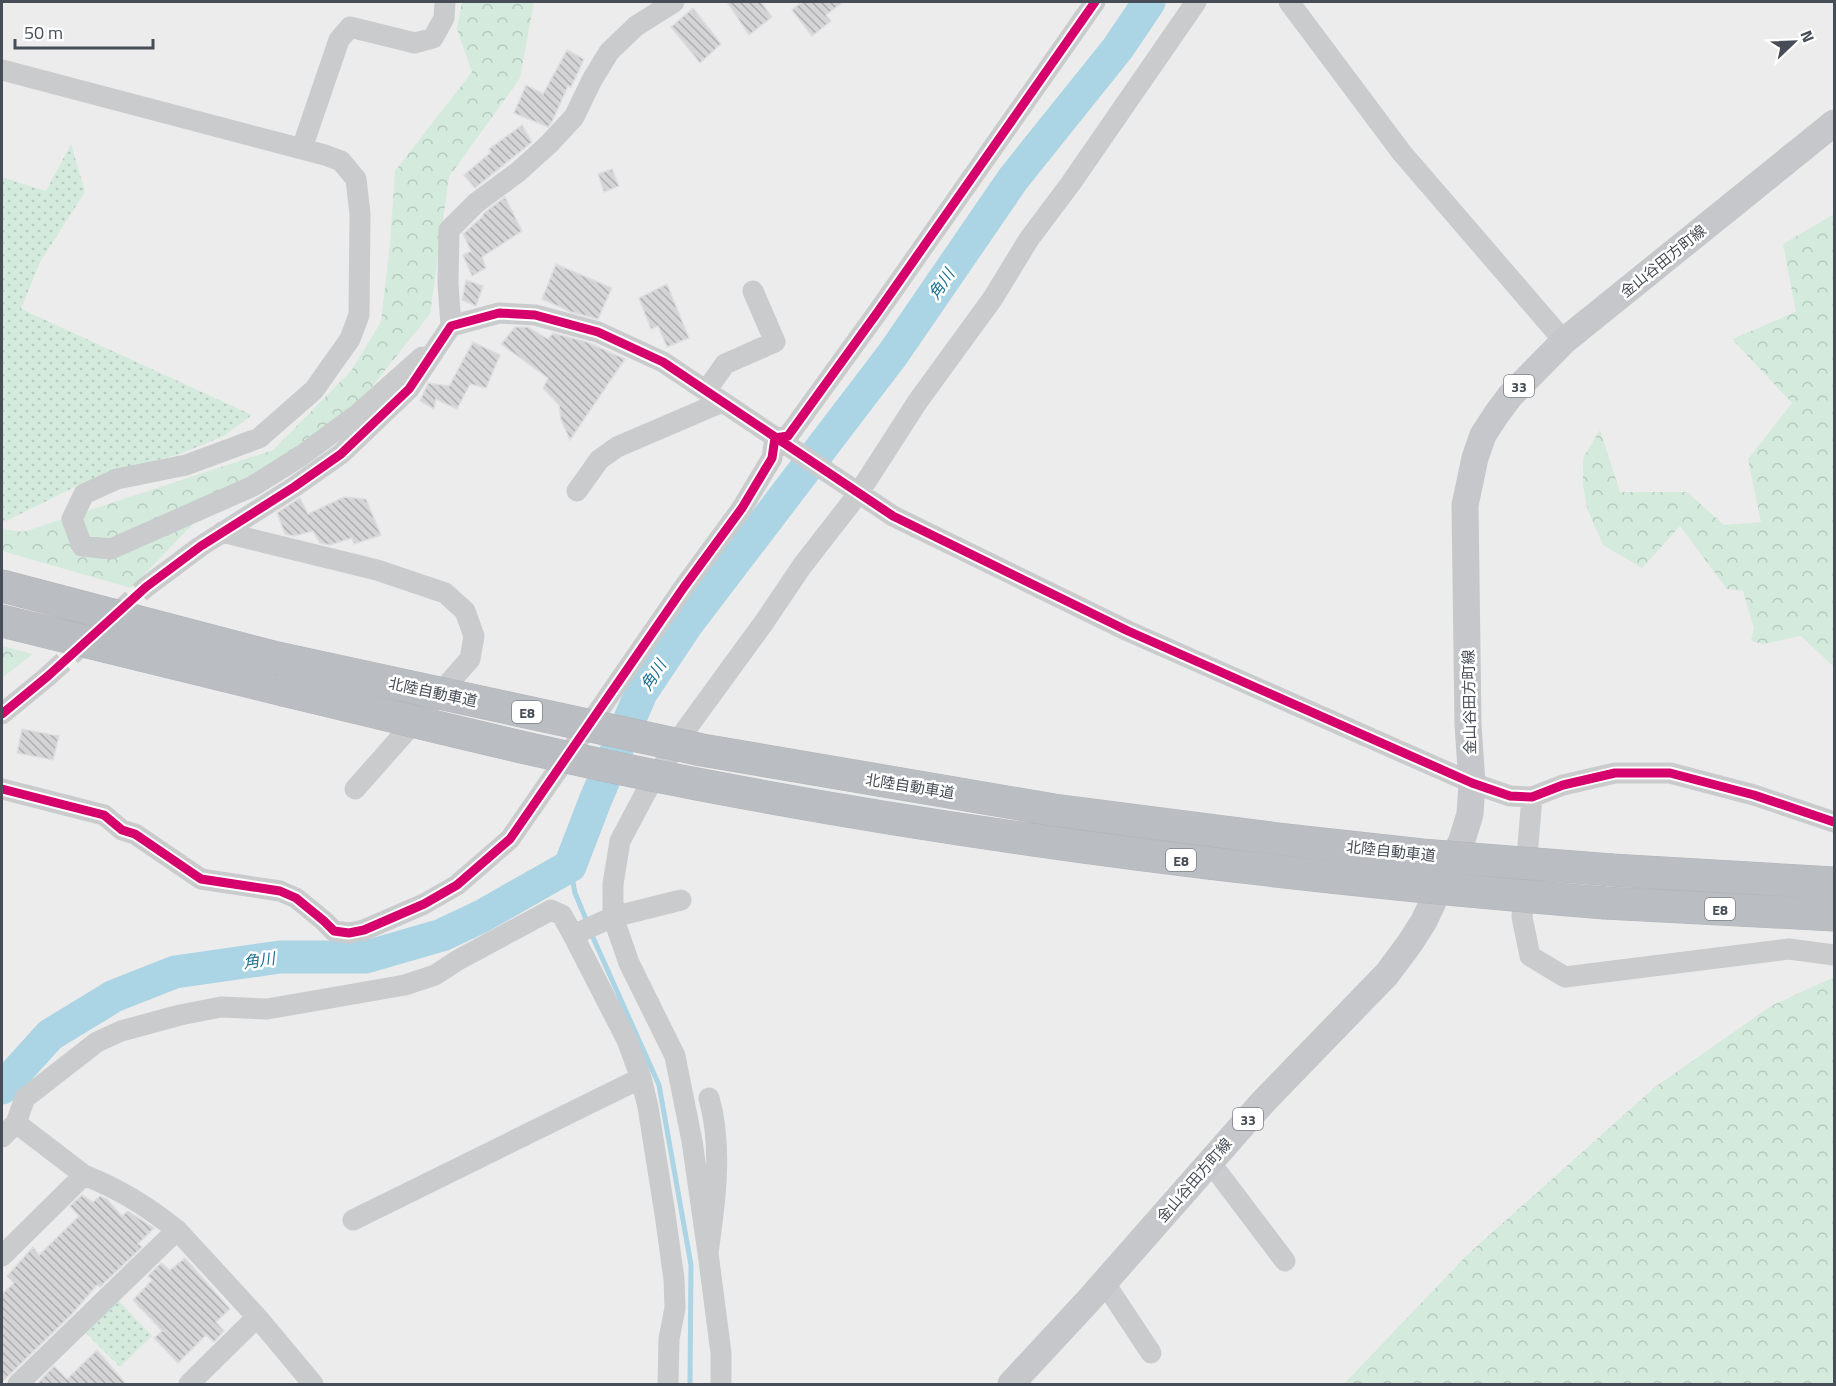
<svg xmlns="http://www.w3.org/2000/svg" width="1836" height="1386" font-family="'Titillium Web','Noto Sans JP',sans-serif">
	<style>
		.grass { fill: url(#grass-dots) }
		.forest { fill: url(#forest-crowns) }
		.lines { fill: none; stroke-linecap: round; stroke-linejoin: round }
		.stream { stroke: #abd4e4; stroke-width: 5 }
		.river { stroke: #abd4e4; stroke-width: 33 }
		.building { fill: url(#building-back-hatch); stroke: #dededf; stroke-width: 1.5 }
		.minor-tunnel { stroke: #ccccce; stroke-width: 21; stroke-dasharray: 21 10; stroke-linecap: butt }
		.highway-casing { stroke: #b2b5ba; stroke-width: 33 }
		.minor { stroke: #c9cbcd; stroke-width: 21 }
		.major { stroke: #c5c7ca; stroke-width: 27 }
		.highway { stroke: #babdc2; stroke-width: 32 }
		.highway-bridge-casing { stroke: #b2b5ba; stroke-width: 33; stroke-linecap: butt }
		.highway-bridge { stroke: #babdc2; stroke-width: 32 }
		.cycleway-casing { stroke: #fff; stroke-width: 13 }
		.cycleway { stroke: #d6006c; stroke-width: 9 }
		.labels { text-anchor: middle; dominant-baseline: central; stroke-width: 5; stroke-linejoin: round; paint-order: stroke }
		.shield { fill: #fff; stroke: #7e8289; stroke-width: 1.5 }
		.shield-label { font-size: 14px; font-weight: bold; fill: #464d56 }
		.street-label { font-size: 15px; fill: #464d56; stroke: #fff }
		.water-label { font-size: 16px; font-style: italic; fill: #1c7193; stroke: #fff }
	</style>
	<defs>
		<pattern id="grass-dots" width="8" height="8" patternUnits="userSpaceOnUse" patternTransform="scale(1.5)"><rect width="8" height="8" fill="#d3eadd"/><path d="M2 2h.1M6 6h.1" fill="none" stroke="#b6cac0" stroke-width="1.8" stroke-linecap="round"/></pattern>
		<pattern id="forest-crowns" width="20" height="18" patternUnits="userSpaceOnUse" patternTransform="scale(1.5)"><rect width="20" height="18" fill="#d3eadd"/><path d="M2 6a3 3 0 1 1 6 0M12 15a3 3 0 1 1 6 0" fill="none" stroke="#b6cac0"/></pattern>
		<pattern id="building-back-hatch" width="6" height="6" patternUnits="userSpaceOnUse" patternTransform="scale(1.5)"><rect width="6" height="6" fill="#d4d4d7"/><path d="M-1 5l2 2M0 0l6 6M5-1l2 2" fill="none" stroke="#aeaeb1"/></pattern>
	</defs>
	<rect width="100%" height="100%" fill="#edecec"/>
	<path class="grass" d="M71,144L85,192L40,262L21,309L252,415L224,436L177,455L115,471L81,484L4,522H2V177L46,191Z
		M118,1300L152,1336L120,1367L84,1331Z"/>
	<path class="forest" d="M462,2H534L520,78L449,177L430,314L363,398L195,522L131,588L2,551V529L23,532L273,450L351,371L381,322L390,244L395,171L472,72L457,29Z
		M1834,214V667L1801,636L1763,644L1751,641L1754,628L1743,591L1727,589L1680,526L1642,568L1603,545L1587,508L1583,485V458L1600,430L1620,492H1687L1724,525L1761,522L1748,459L1792,403L1732,339L1796,312L1783,244Z
		M2,646L33,654L2,678Z
		M1834,977V1384H1344L1466,1256L1655,1087L1771,1006Z"/>
	<g class="lines">
		<path class="stream" d="M570,866L575,893L588,924
			M591,933L659,1085L691,1265L690,1384"/>
		<path class="river" d="M2,1088L50,1035L114,996L175,972L280,957H366L442,935L482,916L570,866L595,801L641,693L687,624L893,354L1013,179L1118,48L1149,2"/>
	</g>
	<path class="building" d="M727,2H761L772,17L749,35Z
		M802,2H843L826,15L831,21L812,36L792,10Z
		M693,8L721,44L700,63L671,27Z
		M567,50L584,59L571,87L568,86L552,122L548,127L514,113L526,85L543,94Z
		M522,125L532,142L475,188L464,175L491,152L489,149Z
		M612,169L619,186L604,192L598,174Z
		M505,197L522,231L482,257L486,268L472,276L463,255L471,251L463,234L482,217L484,213Z
		M556,264L612,288L598,319L571,312L542,299Z
		M466,280L483,286L476,306L462,300Z
		M667,284L689,338L667,347L658,326L651,329L639,298Z
		M515,327H528L548,339L553,333L587,342L625,359L570,440L561,420L559,405L543,388L548,378L501,344Z
		M473,342L500,355L486,388L470,384L457,409L436,399L434,409L420,401L428,383L449,386Z
		M344,497L366,499L381,535L354,544L352,538L330,545L320,543L313,531L294,536L285,534L277,513L298,499L300,498L308,514Z
		M22,729L59,736L53,760L17,753Z
		M82,1195L93,1202L100,1196L107,1199L122,1216L128,1211L154,1228L138,1244L142,1247L100,1287L97,1285L73,1313L2,1382V1294L14,1283L7,1276L33,1247L39,1255L79,1216L70,1206Z
		M185,1258L230,1309L216,1322L224,1331L214,1342L206,1335L178,1363L154,1338L162,1331L133,1300L152,1280L148,1276L161,1263L170,1270Z
		M97,1350L126,1384H40L38,1383L54,1366L67,1379Z"/>
	<g class="lines">
		<path class="minor-tunnel" d="M48,676L146,587"/>
		<g class="highway-casing">
			<path id="highway" d="M2,586L277,658
				M2,621L283,690
				M1612,870L1834,883
				M1605,903L1834,915"/>
		</g>
		<path class="minor" d="M1289,2L1402,153L1564,341
			M2,70L325,155L341,161L356,179L360,214L359,315L350,339L314,390L259,438L186,465L117,479L84,494L72,519L82,546L111,549L253,486L301,456L358,414L422,357
			M302,148L339,40L350,27L415,43L433,38L444,18L445,2
			M451,326L448,284L449,230L476,203L518,172L549,144L574,117L592,80L609,52L636,26L674,2
			M706,391L725,364L775,342L753,291
			M577,491L599,460L617,447L722,402
			M222,532L377,570L445,593L465,611L474,636L470,659L355,789
			M146,587L201,546L294,487L341,454L409,389L451,326L499,313L535,315L598,332L663,362L893,516L1128,631L1472,783L1510,796L1532,797L1563,785L1615,773H1670L1754,795L1834,822
			M2,714L48,676
			M2,789L104,815L122,830L135,834L201,879L280,891L296,898L324,921L334,931L349,933L364,930L424,904L457,885L510,839L684,587L742,508L772,458L775,438L788,436L877,313L1095,2
			M1532,797L1522,917L1530,956L1565,977L1789,949L1834,955
			M681,900L613,917V884L620,841L646,792L687,728L765,621L802,566L858,494L918,401L993,298L1029,239L1071,183L1196,2
			M573,935L627,1040L641,1078L648,1107L665,1214L674,1279L675,1308L669,1339L668,1384
			M2,1137L16,1123L25,1098L97,1042L121,1031L180,1015L221,1007L267,1009L405,985L435,975L458,960L551,910L562,915L573,935L613,917L629,963L675,1056L692,1141L708,1253C715,1203 723,1147 709,1098
			M1210,1162L1285,1261
			M353,1220L641,1078
			M177,1230L257,1317L189,1384
			M708,1253L721,1353V1384
			M2,1256L84,1175L16,1123
			M1104,1282L1151,1353
			M257,1317L313,1384
			M18,1384L177,1230C145,1205 121,1190 84,1175"/>
		<path class="major" d="M1011,1384L1088,1301L1263,1102L1387,974L1410,943L1424,921L1462,840L1470,814L1472,783L1468,725L1465,505L1475,458L1483,435L1496,415L1510,396L1564,341L1834,123"/>
		<use href="#highway" class="highway"/>
		<g class="highway-bridge-casing">
			<path id="highway-bridge" d="M277,658L702,750L1054,810L1279,839L1422,855L1612,870
				M283,690C421,723 558,758 697,784C998,842 1300,878 1605,903"/>
		</g>
		<use href="#highway-bridge" class="highway-bridge"/>
		<g class="cycleway-casing">
			<path id="cycleway" d="M2,714L48,676L146,587L201,546L294,487L341,454L409,389L451,326L499,313L535,315L598,332L663,362L893,516L1128,631L1472,783L1510,796L1532,797L1563,785L1615,773H1670L1754,795L1834,822
				M2,789L104,815L122,830L135,834L201,879L280,891L296,898L324,921L334,931L349,933L364,930L424,904L457,885L510,839L684,587L742,508L772,458L775,438L788,436L877,313L1095,2"/>
		</g>
		<use href="#cycleway" class="cycleway"/>
	</g>
	<g class="labels">
		<g class="shield">
			<rect x="1504" y="375" width="30" height="22" rx="4.5"/>
			<rect x="512" y="701" width="30" height="22" rx="4.5"/>
			<rect x="1166" y="849" width="30" height="22" rx="4.5"/>
			<rect x="1705" y="898" width="30" height="22" rx="4.5"/>
			<rect x="1233" y="1108" width="30" height="22" rx="4.5"/>
		</g>
		<g class="shield-label">
			<text x="1519" y="386">33</text>
			<text x="527" y="712">E8</text>
			<text x="1181" y="860">E8</text>
			<text x="1720" y="909">E8</text>
			<text x="1248" y="1119">33</text>
		</g>
		<g class="street-label">
			<text transform="translate(1663 261) rotate(-39)">金山谷田方町線</text>
			<text transform="translate(433 692) rotate(12)">北陸自動車道</text>
			<text transform="translate(1469 702) rotate(-91)">金山谷田方町線</text>
			<text transform="translate(910 786) rotate(9)">北陸自動車道</text>
			<text transform="translate(1391 851) rotate(6)">北陸自動車道</text>
			<text transform="translate(1194 1180) rotate(-49)">金山谷田方町線</text>
		</g>
		<g class="water-label">
			<text transform="translate(941 284) rotate(-56)">角川</text>
			<text transform="translate(653 675) rotate(-57)">角川</text>
			<text transform="translate(259 960) rotate(-8)">角川</text>
		</g>
	</g>
	<rect width="1836" height="1386" fill="none" stroke="#464d56" stroke-width="6"/>
	<g transform="translate(1794 42) rotate(67)" stroke="#ffffff" stroke-width="4.5" paint-order="stroke">
	<path d="M0-4.5L10 22L0 15L-10 22Z" fill="#464d56"/>
	<text y="-9" font-size="16" font-weight="bold" text-anchor="middle" fill="#464d56">N</text>
	</g>
	<path d="M15 39v9h138v-9" fill="none" stroke="#464d56" stroke-width="3"/>
	<text x="24" y="39" font-size="18" fill="#464d56" stroke="#ffffff" stroke-width="4.5" paint-order="stroke">50 m</text>
</svg>
